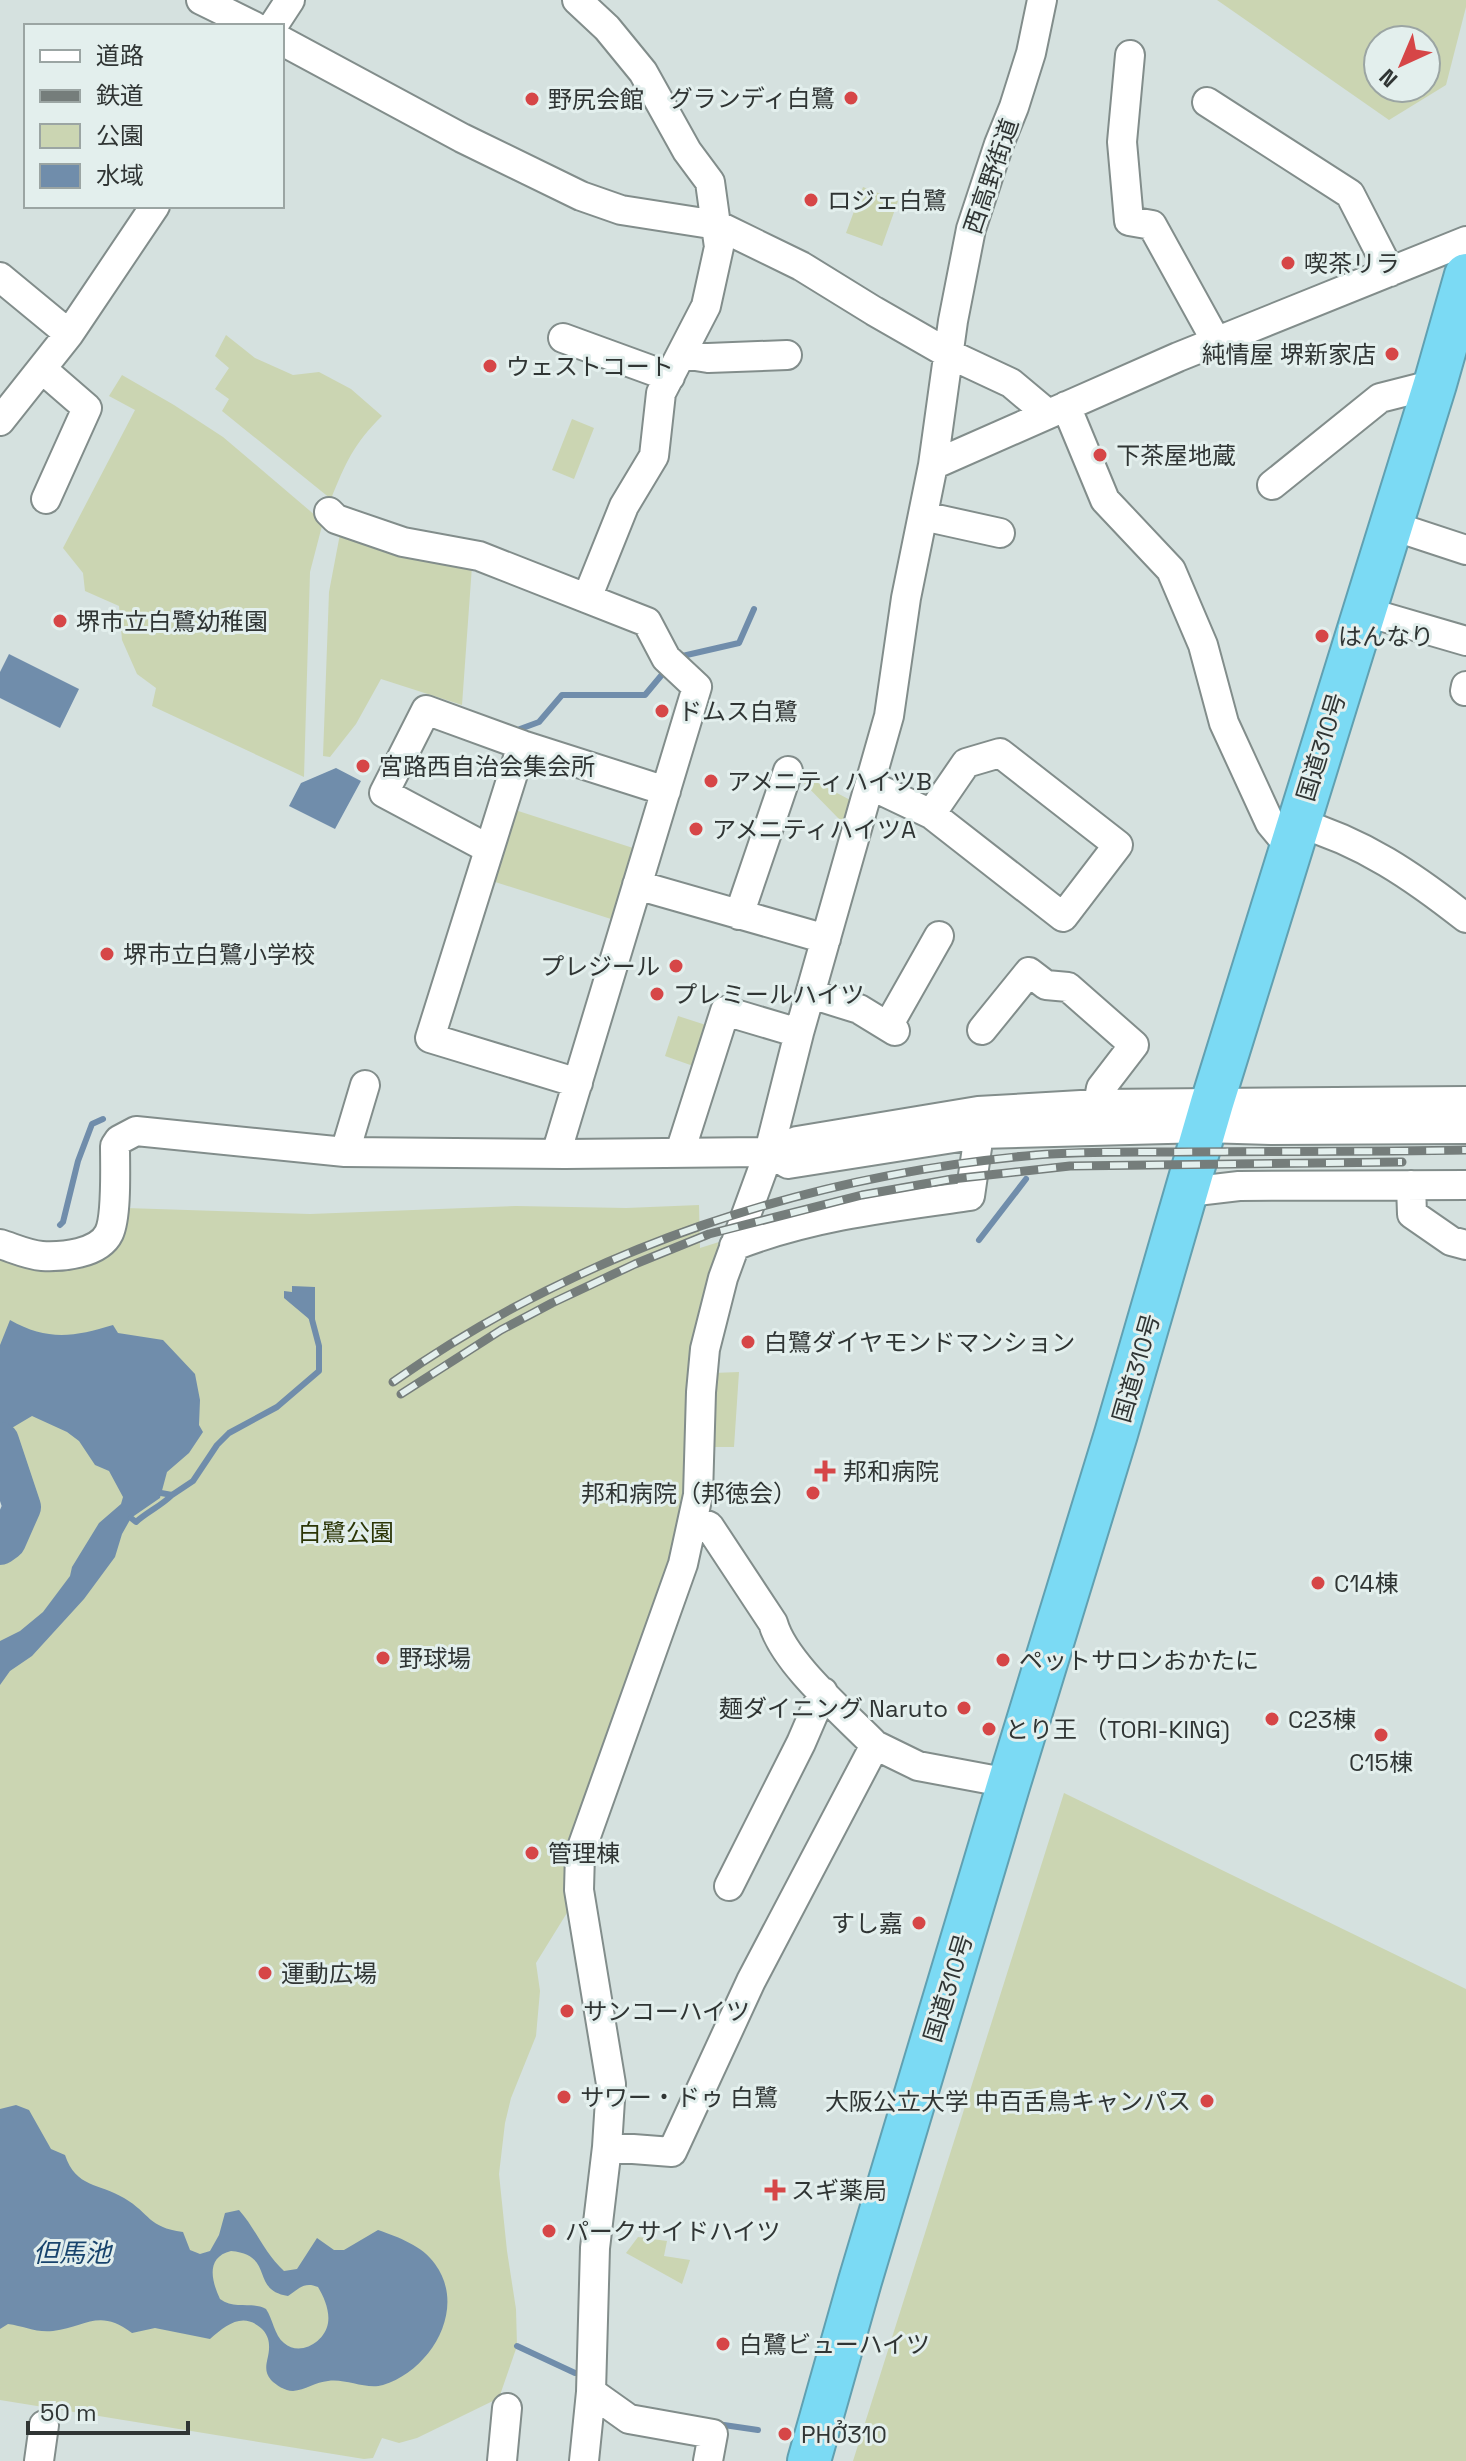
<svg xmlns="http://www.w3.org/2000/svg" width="1466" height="2461" font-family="'Space Grotesk','Noto Sans JP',sans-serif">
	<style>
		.green { fill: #cbd5b2; fill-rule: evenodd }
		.water { fill: #708dab; fill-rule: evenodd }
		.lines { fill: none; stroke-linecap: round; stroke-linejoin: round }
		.stream { stroke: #708dab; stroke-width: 6 }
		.river { stroke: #708dab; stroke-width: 38 }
		.minor-casing { stroke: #828d8b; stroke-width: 32 }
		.highway-casing { stroke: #61a0b1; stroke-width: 46 }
		.minor { stroke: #fff; stroke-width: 28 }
		.highway { stroke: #7bdaf4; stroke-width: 42 }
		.rail-casing { stroke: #757d7b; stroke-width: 9 }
		.rail { stroke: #e3efed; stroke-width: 6; stroke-dasharray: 18; stroke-linecap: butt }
		.poi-dot { fill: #d64647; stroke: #e3efed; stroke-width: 3 }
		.labels { text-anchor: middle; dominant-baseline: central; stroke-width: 6; stroke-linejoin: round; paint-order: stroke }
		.poi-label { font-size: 24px; fill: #303534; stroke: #e3efed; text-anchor: start }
		.street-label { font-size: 24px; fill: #303534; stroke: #e3efed }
		.park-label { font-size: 24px; fill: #2b3506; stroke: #e3efed }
		.water-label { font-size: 26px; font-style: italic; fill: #18446d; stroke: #e3efed }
	</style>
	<rect width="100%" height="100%" fill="#d5e1df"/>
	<path class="green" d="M1217,0H1466V7L1446,85L1389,120ZM1378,40H1426V88H1378Z
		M863,187L898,201L882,246L846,233Z
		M226,335L255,358L293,375L319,372L351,389L382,416C354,443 345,464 331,499L222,411L229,399L215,389L229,368L215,356Z
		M122,375L174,405L223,437L323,522L310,572L304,777L152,706L156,688L137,674L122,640L119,606L85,591L83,573L63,548L135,410L109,396Z
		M572,419L594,428L574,479L552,470Z
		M340,534L400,556L472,566L462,705L381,679L356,724L330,757L323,756L329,592Z
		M801,774L854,802L847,824L840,820L798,777Z
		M512,809L633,848L611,919L489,880Z
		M678,1016L709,1026L696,1067L665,1056Z
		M699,1205L700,1248L719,1242L690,1372L681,1525L570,1908L536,1963L540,1991L536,2036L511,2098L505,2123L499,2174L507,2251L516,2309L517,2346L499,2398L417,2438L399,2443L382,2438L373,2458L364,2459L0,2400V1557L13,1547L31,1505L0,1425V1253C24,1260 90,1276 109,1255C120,1243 123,1223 126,1208L310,1214L516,1206L626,1208Z
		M739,1372L734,1447H710L713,1373Z
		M1064,1793L1466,1989V2461H853Z
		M638,2237L667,2241L664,2256L690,2260L682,2284L626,2253Z"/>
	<path class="water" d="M9,654L79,689L60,728L0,698V672Z
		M336,768L361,781L335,829L289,806L301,783Z
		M292,1286L315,1287V1319H309L284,1298V1291L292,1292Z
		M10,1320C47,1341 74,1337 113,1325L118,1333L163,1340L195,1374L200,1400L199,1425L203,1432L189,1453L167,1472L160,1498L131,1518L122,1534L115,1557L84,1599L32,1656L10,1671L0,1685V1641L20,1631L43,1612L70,1576L72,1567L99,1523L121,1504L123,1497L109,1471L95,1465L79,1441L67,1432L32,1416L0,1435V1345Z
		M16,2105L29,2110L51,2149L65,2155C76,2188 99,2183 124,2198C151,2214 147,2227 183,2232L190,2250L200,2254L210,2251L219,2235L225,2213L239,2210C256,2229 264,2253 284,2271L297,2269L317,2238L334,2250H344L378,2230C398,2237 423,2246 435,2264C468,2309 430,2371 383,2385C366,2390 345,2378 328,2381C316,2382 305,2390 293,2391C285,2391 276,2385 271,2380C261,2368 270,2359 269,2345C269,2339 266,2333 262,2329C243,2311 226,2325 210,2339L155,2328L132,2333C99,2308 86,2327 53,2331C36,2333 24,2326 8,2324L0,2329V2109ZM231,2251C276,2255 249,2290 288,2296C299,2289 304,2281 318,2287C324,2297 330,2311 328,2323C325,2342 300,2357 284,2343C274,2335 273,2319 266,2309C251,2301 235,2310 220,2299C211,2280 206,2257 231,2251Z"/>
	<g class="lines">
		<path class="stream" d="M678,657L739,643L754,609
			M520,729L539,722L562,695H645L665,671
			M60,1225L63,1222L78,1161L92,1124L103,1119
			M979,1240L1026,1179
			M161,1493L172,1495L193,1481L217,1445L229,1433L277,1407L319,1371V1346L310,1312
			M131,1518L136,1522C147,1512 161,1506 172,1495
			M517,2346L575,2373
			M717,2424L758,2430"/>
		<path class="river" d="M0,1441L22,1507L7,1541L0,1546"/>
		<g class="minor-casing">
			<path id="minor" d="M201,0L254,26
				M577,0L607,28L643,72L687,151L710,182L719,247L706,306L661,393L654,456L624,506L587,598
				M273,26L290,0
				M282,41L462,138L581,196L621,210L717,225L801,266L874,311L949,354L1011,383L1048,414
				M1130,55L1122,142L1129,221L1152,225L1216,341
				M1207,102L1350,194L1390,272
				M0,277L69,334
				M563,338L670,377
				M683,354L708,358L787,355
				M42,369L87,408L46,499
				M1066,406L1105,500L1171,570L1203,645L1224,723L1270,823L1290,847
				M0,421L69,334L155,206
				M933,465L1178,357L1466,241
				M1272,485L1380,398L1435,384
				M329,512L336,519L403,542L479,556L647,622L666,658L697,687L556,1154
				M923,516L1000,533
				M1390,525L1466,550
				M1363,611L1466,641
				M1465,691L1466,686
				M870,785L931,814L1063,917L1118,845L1000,753L966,763L931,814
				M1297,823C1362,841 1414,877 1466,918
				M489,849L384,793L426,710L522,745
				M637,885L826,939
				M739,915L788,771
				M811,994L859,1009L895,1031
				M888,1026L939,936
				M982,1030L1029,972L1046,985L1068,987L1134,1045L1101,1088L1098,1104
				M578,1083L430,1038L522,745L666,791
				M345,1152L365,1085
				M680,1152L725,1011L799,1033
				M769,1152L788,1164L979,1134L1205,1128L1271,1130L1466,1129
				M1411,1185L1412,1214L1451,1241L1466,1245
				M1188,1192L1239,1186L1466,1185
				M0,1244C13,1248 28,1255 42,1256C62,1257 99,1254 109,1233C117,1216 115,1167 115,1146L119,1140L136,1131L345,1152L565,1154L769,1152L797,1141L978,1111L1098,1104L1466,1101
				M734,1246C810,1216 890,1207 970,1196L979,1134L978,1118
				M693,1520L709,1526L773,1623C784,1663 845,1714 875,1745
				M729,1886L801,1743L823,1692
				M607,2147L672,2152L751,1981L875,1745L918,1766L1009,1783
				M591,2392L629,2419L713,2434L708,2461
				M39,2461L44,2425
				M502,2461L507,2408
				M584,2461L591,2392L595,2248L607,2147L611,2084L579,1890L580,1853L683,1564L698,1495L701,1392L705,1349L723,1278L769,1152L799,1033L889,716L906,598L933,465L953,321L971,229L999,144L1014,107L1031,53L1042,0"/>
		</g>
		<g class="highway-casing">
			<path id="highway" d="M809,2461L860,2281L1009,1783L1116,1434L1212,1103L1435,384L1466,275"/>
		</g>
		<use href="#minor" class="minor"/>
		<use href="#highway" class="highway"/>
		<g class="rail-casing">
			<path id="rail" d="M393,1382C583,1249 807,1175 1036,1155C1083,1151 1129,1152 1175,1152C1272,1151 1369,1152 1466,1150
				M401,1394L501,1330L552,1303L635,1264L709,1234L862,1195L952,1179L1070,1166L1402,1162"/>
		</g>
		<use href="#rail" class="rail"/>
	</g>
	<g class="poi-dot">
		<circle cx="851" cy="98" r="8"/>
		<circle cx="532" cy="99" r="8"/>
		<circle cx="811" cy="200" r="8"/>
		<circle cx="1288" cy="263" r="8"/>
		<circle cx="1392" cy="354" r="8"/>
		<circle cx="490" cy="366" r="8"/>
		<circle cx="1100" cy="455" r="8"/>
		<circle cx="60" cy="621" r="8"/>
		<circle cx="1322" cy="636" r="8"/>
		<circle cx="662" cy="711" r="8"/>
		<circle cx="363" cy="766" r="8"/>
		<circle cx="711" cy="781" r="8"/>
		<circle cx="696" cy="829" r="8"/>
		<circle cx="107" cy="954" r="8"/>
		<circle cx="676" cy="966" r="8"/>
		<circle cx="657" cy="994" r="8"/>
		<circle cx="748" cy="1342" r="8"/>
		<path d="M821 1459h8v8h8v8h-8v8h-8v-8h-8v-8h8z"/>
		<circle cx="813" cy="1493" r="8"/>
		<circle cx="1318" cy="1583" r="8"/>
		<circle cx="383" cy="1658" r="8"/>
		<circle cx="1003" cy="1660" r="8"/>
		<circle cx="964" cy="1708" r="8"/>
		<circle cx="1272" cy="1719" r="8"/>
		<circle cx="989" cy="1729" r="8"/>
		<circle cx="1381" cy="1735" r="8"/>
		<circle cx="532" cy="1853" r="8"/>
		<circle cx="919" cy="1923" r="8"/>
		<circle cx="265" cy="1973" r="8"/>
		<circle cx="567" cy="2011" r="8"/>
		<circle cx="564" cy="2097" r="8"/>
		<circle cx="1207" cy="2101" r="8"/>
		<path d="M771 2178h8v8h8v8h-8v8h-8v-8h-8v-8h8z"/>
		<circle cx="549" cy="2231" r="8"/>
		<circle cx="723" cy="2344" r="8"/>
		<circle cx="785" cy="2434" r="8"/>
	</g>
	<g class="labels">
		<g class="poi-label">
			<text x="835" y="98" text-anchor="end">グランディ白鷺</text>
			<text x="548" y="99">野尻会館</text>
			<text x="827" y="200">ロジェ白鷺</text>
			<text x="1304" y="263">喫茶リラ</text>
			<text x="1376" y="354" text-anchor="end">純情屋 堺新家店</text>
			<text x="506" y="366">ウェストコート</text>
			<text x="1116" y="455">下茶屋地蔵</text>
			<text x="76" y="621">堺市立白鷺幼稚園</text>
			<text x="1338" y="636">はんなり</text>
			<text x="678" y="711">ドムス白鷺</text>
			<text x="379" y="766">宮路西自治会集会所</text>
			<text x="727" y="781">アメニティハイツB</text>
			<text x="712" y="829">アメニティハイツA</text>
			<text x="123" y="954">堺市立白鷺小学校</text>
			<text x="660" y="966" text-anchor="end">プレジール</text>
			<text x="673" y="994">プレミールハイツ</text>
			<text x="764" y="1342">白鷺ダイヤモンドマンション</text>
			<text x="843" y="1471">邦和病院</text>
			<text x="797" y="1493" text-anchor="end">邦和病院（邦徳会）</text>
			<text x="1334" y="1583">C14棟</text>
			<text x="399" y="1658">野球場</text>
			<text x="1019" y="1660">ペットサロンおかたに</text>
			<text x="948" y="1708" text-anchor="end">麺ダイニング Naruto</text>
			<text x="1288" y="1719">C23棟</text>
			<text x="1005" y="1729">とり王 （TORI-KING)</text>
			<text x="1381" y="1762" text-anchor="middle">C15棟</text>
			<text x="548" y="1853">管理棟</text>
			<text x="903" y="1923" text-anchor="end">すし嘉</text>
			<text x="281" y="1973">運動広場</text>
			<text x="583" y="2011">サンコーハイツ</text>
			<text x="580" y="2097">サワー・ドゥ 白鷺</text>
			<text x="1191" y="2101" text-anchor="end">大阪公立大学 中百舌鳥キャンパス</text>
			<text x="791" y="2190">スギ薬局</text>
			<text x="565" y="2231">パークサイドハイツ</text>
			<text x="739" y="2344">白鷺ビューハイツ</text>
			<text x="801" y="2434">PHỞ310</text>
		</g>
		<g class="street-label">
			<text transform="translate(991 176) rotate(-71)">西高野街道</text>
			<text transform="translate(1321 747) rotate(-73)">国道310号</text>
			<text transform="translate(1136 1368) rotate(-74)">国道310号</text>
			<text transform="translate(948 1988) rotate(-73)">国道310号</text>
		</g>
		<g class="park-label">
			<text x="346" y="1532">白鷺公園</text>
		</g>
		<g class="water-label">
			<text x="72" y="2253">但馬池</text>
		</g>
	</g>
	<rect x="24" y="24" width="260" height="184" fill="#e3efed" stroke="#9ba5a3" stroke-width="2"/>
	<rect x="40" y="50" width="40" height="12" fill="#ffffff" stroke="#9ba5a3" stroke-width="2"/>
	<text x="96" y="64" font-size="24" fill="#303534">道路</text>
	<rect x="40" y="90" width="40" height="12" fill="#757d7b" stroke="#9ba5a3" stroke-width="2"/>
	<text x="96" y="104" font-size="24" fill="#303534">鉄道</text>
	<rect x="40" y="124" width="40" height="24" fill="#cbd5b2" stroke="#9ba5a3" stroke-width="2"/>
	<text x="96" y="144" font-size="24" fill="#303534">公園</text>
	<rect x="40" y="164" width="40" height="24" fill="#708dab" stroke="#9ba5a3" stroke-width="2"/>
	<text x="96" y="184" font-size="24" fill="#303534">水域</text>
	<g transform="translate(1402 64) rotate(224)"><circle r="38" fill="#e3efed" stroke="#9ba5a3" stroke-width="2"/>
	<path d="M0-6L14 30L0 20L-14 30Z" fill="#d64647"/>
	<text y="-12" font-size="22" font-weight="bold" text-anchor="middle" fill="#303534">N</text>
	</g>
	<path d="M28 2421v12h160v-12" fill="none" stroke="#303534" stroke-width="4"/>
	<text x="40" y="2421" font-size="24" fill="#303534" stroke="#e3efed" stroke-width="6" paint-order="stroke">50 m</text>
</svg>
